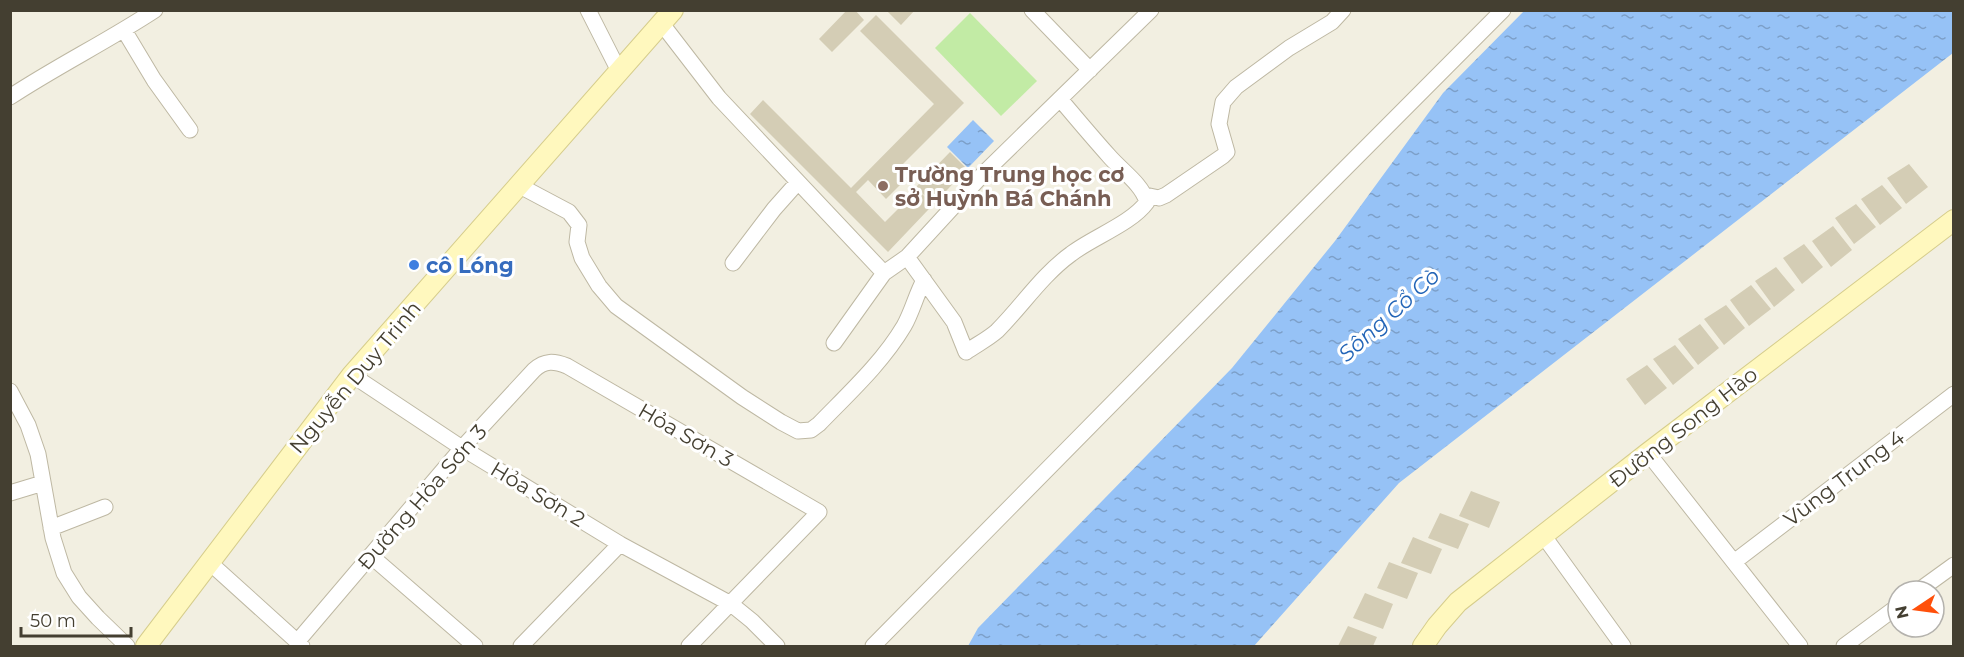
<svg xmlns="http://www.w3.org/2000/svg" width="1964" height="657" font-family="Montserrat,sans-serif">
	<style>
		.pitch { fill: #c2eba5 }
		.water { fill: url(#water-ripples) }
		.building { fill: #d4cdb5 }
		.lines { fill: none; stroke-linecap: round; stroke-linejoin: round }
		.street-casing { stroke: #beb8a3; stroke-width: 17 }
		.secondary-casing { stroke: #d6cd8c; stroke-width: 22 }
		.street { stroke: #fff; stroke-width: 15 }
		.secondary { stroke: #fff8be; stroke-width: 20 }
		.education-dot { fill: #8d6e63; stroke: #fff; stroke-width: 2 }
		.shop-dot { fill: #3f7fe0; stroke: #fff; stroke-width: 2 }
		.labels { text-anchor: middle; dominant-baseline: central; stroke-width: 6; stroke-linejoin: round; paint-order: stroke }
		.education-label { font-size: 21px; font-weight: bold; fill: #785e54; stroke: #fff; text-anchor: start }
		.shop-label { font-size: 21px; font-weight: bold; fill: #366cbe; stroke: #fff; text-anchor: start }
		.street-label { font-size: 21px; fill: #443f31; stroke: #fff }
		.water-label { font-size: 22px; font-style: italic; fill: #2365b7; stroke: #fff }
	</style>
	<defs>
		<pattern id="water-ripples" width="26" height="14" patternUnits="userSpaceOnUse" patternTransform="scale(1.5)"><rect width="26" height="14" fill="#96c2f6"/><path d="M2 4q2-2 4 0t4 0M15 11q2-2 4 0t4 0" fill="none" stroke="#7c9fc8"/></pattern>
	</defs>
	<rect width="100%" height="100%" fill="#f2efe1"/>
	<path class="pitch" d="M970,13L1037,81L1001,116L935,48Z"/>
	<path class="water" d="M1525,10L1953,11V53L1399,483L1254,646H968L978,628L1232,368L1335,241L1443,93Z
		M973,120L994,141L968,168L947,147Z"/>
	<path class="building" d="M847,10H855L864,20L832,52L819,39Z
		M886,10H915L901,25Z
		M876,15L964,103L898,169L907,178L886,199L868,180L856,192L885,222L917,190L928,199L916,187L950,152L967,169L888,252L750,114L763,100L851,188L934,104L860,31Z
		M1909,164L1928,187L1906,204L1887,178Z
		M1882,185L1902,208L1880,225L1861,199Z
		M1856,204L1876,227L1854,244L1835,218Z
		M1833,226L1852,250L1831,267L1812,241Z
		M1804,244L1823,267L1802,284L1783,258Z
		M1776,267L1795,290L1774,307L1755,281Z
		M1751,285L1771,309L1749,326L1730,300Z
		M1726,305L1745,328L1724,345L1704,319Z
		M1700,324L1719,348L1698,365L1678,339Z
		M1675,345L1694,368L1673,385L1653,359Z
		M1647,365L1667,388L1645,405L1626,379Z
		M1471,491L1500,502L1489,528L1459,516Z
		M1440,513L1469,524L1458,549L1428,538Z
		M1413,537L1442,549L1431,574L1401,563Z
		M1389,562L1418,573L1407,599L1377,588Z
		M1365,593L1393,604L1383,629L1353,618Z
		M1348,626L1377,637L1373,646H1338Z"/>
	<g class="lines">
		<g class="street-casing">
			<path id="street" d="M588,10L620,73
				M1032,10L1090,70
				M662,24L719,98L884,273
				M124,30L154,80L190,130
				M10,97C57,66 108,41 155,10
				M520,186L569,212L579,225L577,242L582,258L599,286L616,306L742,397L781,422L798,431L811,430L819,424C849,393 882,363 904,326C912,312 916,295 924,280
				M1145,195L1159,198L1166,195L1223,156L1227,152L1219,124L1223,102L1236,87L1289,48L1332,22L1343,10
				M907,257L954,322L966,352C976,345 988,339 997,331C1022,306 1042,275 1071,254C1093,237 1131,224 1147,202C1142,184 1121,170 1109,156C1092,137 1076,118 1060,99
				M733,263L774,209L798,182
				M834,343L884,273L907,257L985,172L1151,10
				M352,375L462,448L620,544L731,604L752,621L777,646
				M10,391L28,425L38,454L53,538L64,573L79,597L98,618L127,646
				M1648,453L1800,646
				M10,493L43,483
				M51,528L105,507
				M1543,535L1623,646
				M371,556L475,646
				M209,562L302,646
				M1734,562L1954,394
				M1918,591L1954,565
				M297,642L462,448L534,370C545,360 554,361 567,366L819,512L689,646
				M521,646L620,544
				M873,646L1232,282L1503,10
				M1844,646L1898,606"/>
		</g>
		<g class="secondary-casing">
			<path id="secondary" d="M146,646L352,375L673,10
				M1423,646L1437,626L1458,602L1648,453L1954,220"/>
		</g>
		<use href="#street" class="street"/>
		<use href="#secondary" class="secondary"/>
	</g>
	<circle class="education-dot" cx="883" cy="186" r="6"/>
	<circle class="shop-dot" cx="414" cy="265" r="6"/>
	<g class="labels">
		<g class="education-label">
			<text x="895" y="174">Trường Trung học cơ<tspan x="895" dy="24">sở Huỳnh Bá Chánh</tspan></text>
		</g>
		<g class="shop-label">
			<text x="426" y="265">cô Lóng</text>
		</g>
		<g class="street-label">
			<text transform="translate(355 377) rotate(-50)">Nguyễn Duy Trinh</text>
			<text transform="translate(1683 427) rotate(-38)">Đường Song Hào</text>
			<text transform="translate(686 435) rotate(30)">Hỏa Sơn 3</text>
			<text transform="translate(1844 478) rotate(-37)">Vùng Trung 4</text>
			<text transform="translate(538 494) rotate(31)">Hỏa Sơn 2</text>
			<text transform="translate(422 497) rotate(-49)">Đường Hỏa Sơn 3</text>
		</g>
		<g class="water-label">
			<text transform="translate(1389 315) rotate(-42)">Sông Cổ Cò</text>
		</g>
	</g>
	<rect width="1964" height="657" fill="none" stroke="#443f31" stroke-width="24"/>
	<g transform="translate(1916 609) rotate(257)"><circle r="28" fill="#ffffff" stroke="#b4b2ad" stroke-width="1.5"/>
	<path d="M0-4.5L10 22L0 15L-10 22Z" fill="#ff500b"/>
	<text y="-9" font-size="16" font-weight="bold" text-anchor="middle" fill="#443f31">N</text>
	</g>
	<path d="M21 627v9h110v-9" fill="none" stroke="#443f31" stroke-width="3"/>
	<text x="30" y="627" font-size="18" fill="#443f31" stroke="#ffffff" stroke-width="4.5" paint-order="stroke">50 m</text>
</svg>
